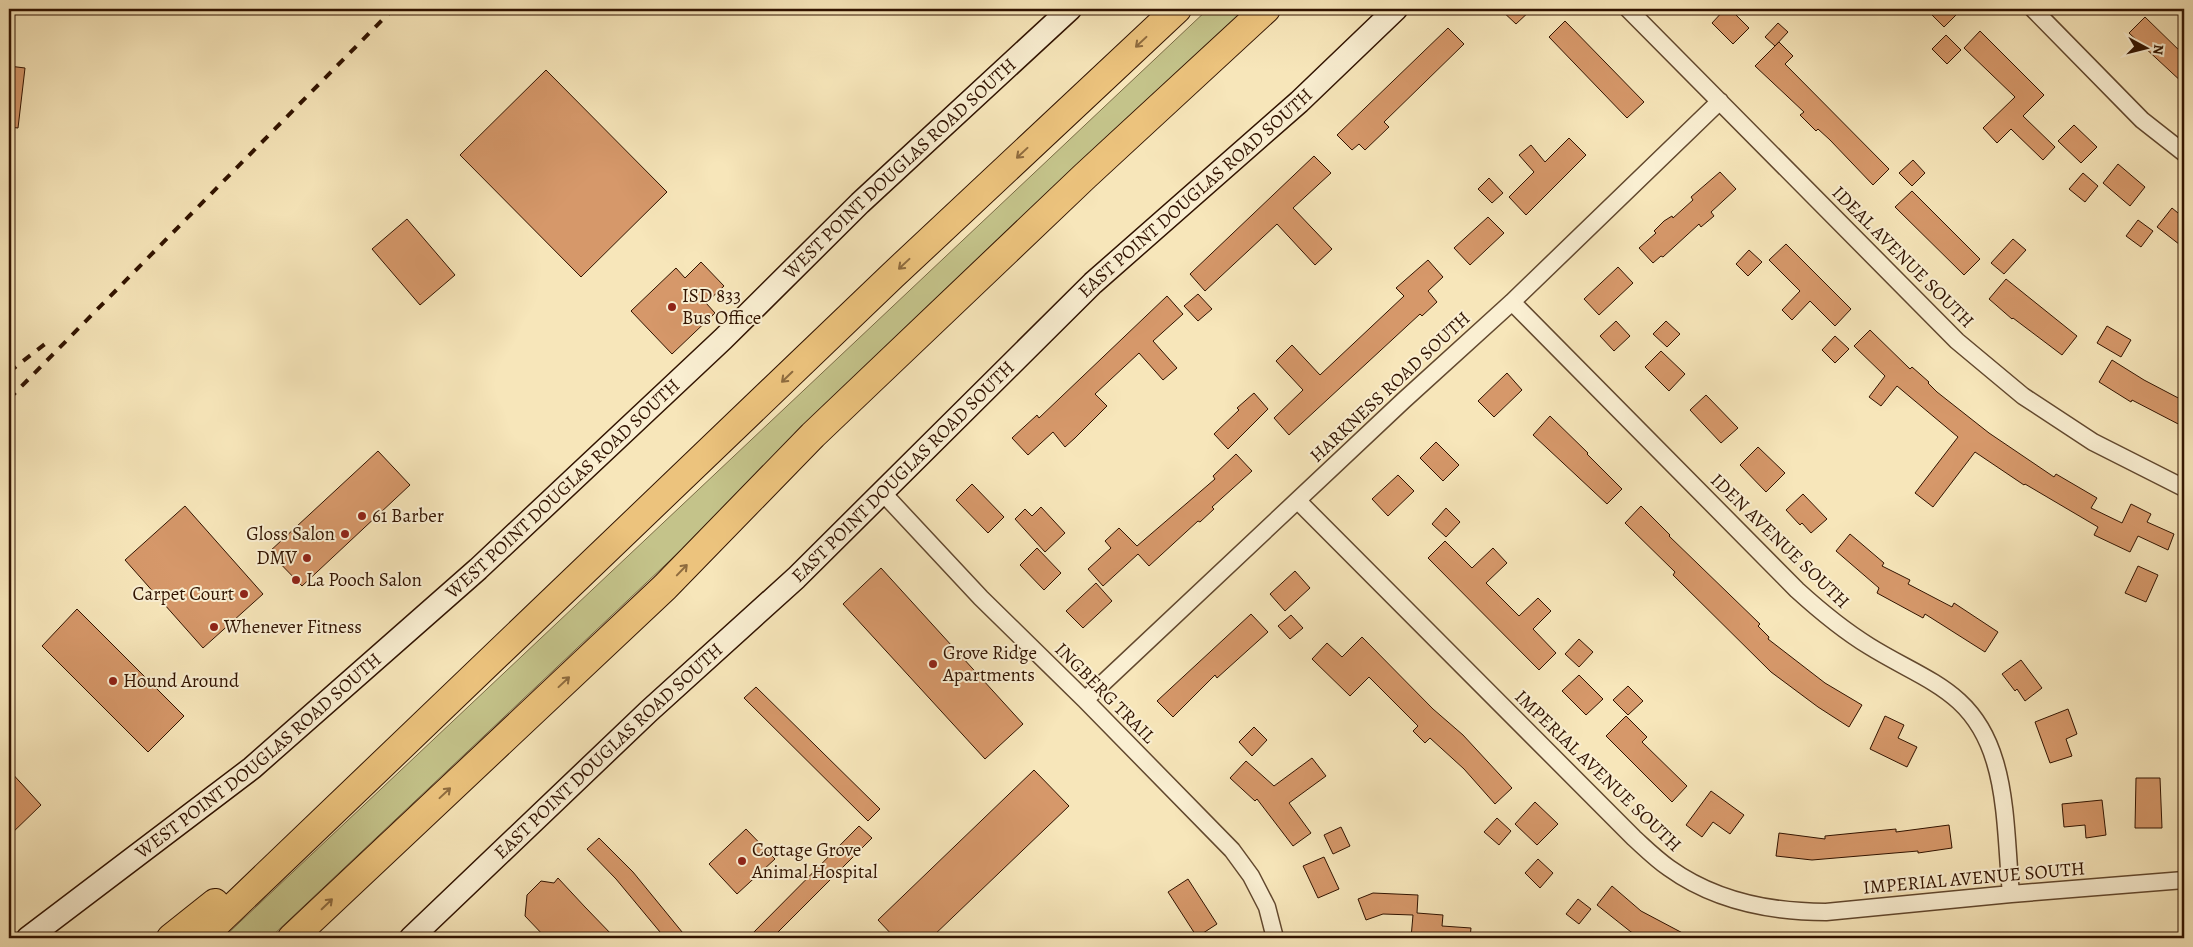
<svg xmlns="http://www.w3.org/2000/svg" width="2193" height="947" font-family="Alegreya,serif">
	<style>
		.green { fill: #c4c38a; stroke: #7a6b45 }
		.building { fill: #d6986a; stroke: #311300 }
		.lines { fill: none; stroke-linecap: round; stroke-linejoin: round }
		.street-casing { stroke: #62482e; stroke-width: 19 }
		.secondary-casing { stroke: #311300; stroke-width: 25 }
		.highway-casing { stroke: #311300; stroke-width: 30 }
		.street { stroke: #faefd2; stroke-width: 16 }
		.secondary { stroke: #faefd2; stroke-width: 22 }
		.highway { stroke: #ecc37d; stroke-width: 28 }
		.rail { stroke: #311300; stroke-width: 4; stroke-dasharray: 9 9; stroke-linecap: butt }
		.oneway { stroke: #8e6b3e }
		.poi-dot { fill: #8f2418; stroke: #faefd2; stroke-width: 2 }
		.labels { text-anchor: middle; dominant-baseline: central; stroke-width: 4; stroke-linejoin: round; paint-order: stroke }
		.street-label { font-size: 19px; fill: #311300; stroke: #faefd2 }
		.poi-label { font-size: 19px; fill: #311300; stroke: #faefd2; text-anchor: start }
	</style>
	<rect width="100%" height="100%" fill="#f7e6ba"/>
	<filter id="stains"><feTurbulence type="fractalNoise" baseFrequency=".004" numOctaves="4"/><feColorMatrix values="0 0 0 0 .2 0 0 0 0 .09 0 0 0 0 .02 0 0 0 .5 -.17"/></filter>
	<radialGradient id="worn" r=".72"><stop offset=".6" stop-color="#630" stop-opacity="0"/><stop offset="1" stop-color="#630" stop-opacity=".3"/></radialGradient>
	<path class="green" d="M1208,9H1254L270,938H223Z"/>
	<path class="building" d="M1500,9H1532L1516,24Z
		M1725,9H1730L1749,28L1733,44L1712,23Z
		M1926,9H1962L1944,27Z
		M2145,17L2184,55V84L2129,33Z
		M1565,21L1644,102L1627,118L1549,37Z
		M1778,23L1788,32L1775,46L1765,37Z
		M1448,28L1464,44L1384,122L1389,127L1365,150L1359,144L1352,150L1337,135Z
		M1980,31L2044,95L2023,116L2055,147L2043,160L2011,129L1997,143L1983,128L2015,97L1964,48Z
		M1946,35L1961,50L1947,64L1932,49Z
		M1779,42L1793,56L1785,64L1889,169L1873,185L1830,140L1818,129L1816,131L1800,115L1804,112L1755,66Z
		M9,66L25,68L18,128L9,127Z
		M546,70L667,192L581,277L460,155Z
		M2074,125L2097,147L2081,163L2058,141Z
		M1569,138L1586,155L1526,215L1509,197L1534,172L1519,155L1531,145L1545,162Z
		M1314,156L1331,173L1293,208L1332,249L1315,265L1277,224L1205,291L1190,274Z
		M1913,160L1925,173L1912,186L1899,173Z
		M2118,164L2145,187L2130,206L2103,183Z
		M1720,172L1736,189L1711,212L1714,216L1701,227L1699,224L1663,257L1661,256L1653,263L1639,248L1656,233L1654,231L1664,221L1672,216L1673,218L1693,200L1691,197Z
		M2083,173L2098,186L2085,202L2069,189Z
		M1489,178L1503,193L1492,203L1478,189Z
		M1912,191L1980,259L1964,275L1895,207Z
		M2172,208L2184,218V248L2157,227Z
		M1488,217L1504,233L1470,265L1454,248Z
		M407,219L455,275L420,305L372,249Z
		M2138,220L2153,231L2141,247L2126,236Z
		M2013,239L2026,250L2004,274L1991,263Z
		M1786,244L1851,309L1835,326L1810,301L1792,320L1782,310L1800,291L1769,260Z
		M1749,250L1762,262L1748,276L1736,264Z
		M1428,260L1443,277L1428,291L1437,302L1422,316L1420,314L1289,435L1274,418L1303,390L1276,361L1292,345L1320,375L1404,296L1396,288Z
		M701,262L724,286L706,303L715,313L672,354L631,311L676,268L685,278Z
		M1618,267L1633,283L1599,315L1584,299Z
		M2006,279L2077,336L2062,355L2013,318L2012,319L1989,299Z
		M1198,294L1212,309L1198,321L1184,306Z
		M1167,296L1183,314L1153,341L1177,368L1163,380L1139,353L1095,394L1107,406L1075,438L1065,447L1053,432L1028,455L1012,438L1037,415L1039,418Z
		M1616,321L1630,336L1614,351L1600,336Z
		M1666,321L1680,334L1667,347L1653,334Z
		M2107,326L2131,340L2121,357L2097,343Z
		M1870,330L1910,369L1912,367L1929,382L1928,383L1937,392L1989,433L2054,477L2056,474L2097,498L2091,508L2122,523L2131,504L2151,514L2147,522L2174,534L2168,550L2138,536L2130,552L2094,535L2098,527L2025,484L2024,485L1975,452L1933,507L1915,493L1958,437L1897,386L1881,406L1869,397L1885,376L1854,346Z
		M1835,336L1849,349L1835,363L1822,350Z
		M1661,351L1685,374L1669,391L1645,367Z
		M2112,360L2144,380L2184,401V427L2132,400L2131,402L2099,382Z
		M1507,373L1522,390L1494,417L1478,401Z
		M1254,393L1268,409L1228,449L1214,434L1239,410L1237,408Z
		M1706,395L1738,428L1721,443L1690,410Z
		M1550,416L1588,453L1587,454L1622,489L1607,504L1533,435Z
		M1436,442L1459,465L1443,481L1420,458Z
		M1758,447L1785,473L1766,492L1740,465Z
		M378,451L410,485L302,586L269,552Z
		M1236,454L1252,471L1212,507L1214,509L1200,522L1198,521L1149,566L1138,554L1103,586L1088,569L1111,548L1105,541L1119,528L1137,546L1215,479L1213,476Z
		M1398,475L1414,491L1388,516L1372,499Z
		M972,484L1004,517L988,533L956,500Z
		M1803,494L1827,519L1811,533L1802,523L1800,525L1786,510Z
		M185,506L263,594L203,648L125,560Z
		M1641,506L1670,535L1669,536L1760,624L1758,626L1769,637L1768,639L1825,683L1862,705L1849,727L1818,707L1771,672L1673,575L1675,572L1625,523Z
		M1041,507L1065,533L1045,552L1015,519L1025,509L1032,516Z
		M1446,508L1460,522L1446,537L1432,524Z
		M1850,534L1884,563L1882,566L1910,580L1908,584L1952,607L1954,603L1998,632L1985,652L1925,614L1923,618L1877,593L1879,588L1836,551Z
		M1445,541L1472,568L1493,548L1507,563L1486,583L1519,616L1538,598L1551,611L1533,629L1556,653L1539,670L1428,558Z
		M1037,548L1061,573L1044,590L1020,565Z
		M2138,566L2158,575L2146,602L2125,593Z
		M881,568L1023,724L985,759L843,604Z
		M1295,571L1310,588L1285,611L1270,594Z
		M1096,583L1112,601L1083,628L1066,611Z
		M77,609L184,716L148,752L42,646Z
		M1251,614L1268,632L1217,678L1215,675L1173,717L1157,701Z
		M1291,615L1303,628L1290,639L1278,626Z
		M1362,637L1433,709L1463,735L1512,788L1495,804L1464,769L1430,738L1425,743L1413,731L1418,726L1369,677L1350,696L1312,659L1327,643L1342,657Z
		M1579,639L1593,652L1579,667L1565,654Z
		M2021,660L2042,688L2025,701L2017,689L2015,691L2002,674Z
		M1579,675L1603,699L1586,715L1562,691Z
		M1628,686L1643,701L1628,715L1613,700Z
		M756,687L880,809L868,821L744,698Z
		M2068,709L2077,734L2066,739L2072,756L2050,763L2035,722Z
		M1626,716L1647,737L1642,742L1687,786L1672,802L1606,736Z
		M1885,716L1904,725L1898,738L1917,747L1907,767L1870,749Z
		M1254,727L1267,740L1252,756L1239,742Z
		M1312,758L1326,776L1289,803L1311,833L1293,846L1257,799L1255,801L1230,778L1246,761L1274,786Z
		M9,770L41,805L9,836Z
		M1034,770L1069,806L931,938H895L878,920Z
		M2136,778H2160L2162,828H2135Z
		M1711,791L1744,815L1730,834L1713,822L1702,837L1686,825Z
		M2102,800L2106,835L2086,838L2085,825L2064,827L2062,804Z
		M1535,802L1558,824L1537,845L1515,824Z
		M1497,818L1511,831L1499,845L1484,832Z
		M1949,825L1952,848L1918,853V851L1812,860L1776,856L1779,833L1825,839V836L1896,829V832Z
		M859,826L872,838L772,938H748Z
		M1341,827L1350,846L1333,854L1324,835Z
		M746,829L775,859L737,894L709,864Z
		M599,838L633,872L687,938H665L616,879L587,849Z
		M1324,857L1339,889L1318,898L1303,866Z
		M1538,859L1553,873L1540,888L1525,873Z
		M558,878L585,907L615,938H546L525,916L527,895L541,881L554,883Z
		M1188,879L1217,924L1197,937L1168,892Z
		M1612,886L1641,911L1692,938H1645L1631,932L1597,905Z
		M1373,893L1418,895L1417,913L1443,915L1442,926L1471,928L1470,938H1411L1413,915L1383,914L1366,920L1358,899Z
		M1578,899L1591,909L1579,924L1566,914Z"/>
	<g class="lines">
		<g class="street-casing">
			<path id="street" d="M1628,9L1957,341L2023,396L2093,442L2184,488
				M2033,9L2142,120L2184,153
				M1512,302L1797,590C1819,610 1843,630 1869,646C1925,681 1974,690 1995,762C2007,801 2007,853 2011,894
				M882,492L981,598L1085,700L1232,850L1251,876L1267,907L1275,938
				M1298,501L1634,838C1645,848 1656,859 1669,868C1715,901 1771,912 1826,912L2011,894L2184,880
				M1085,700L1403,401L1512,302L1720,101"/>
		</g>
		<g class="secondary-casing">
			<g id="secondary">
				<path id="s1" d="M28,938L252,768L478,569L723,339L860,203L1070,9"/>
				<path id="s2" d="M411,938L649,711L796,578L1093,283L1299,102L1396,9"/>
			</g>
		</g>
		<g class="highway-casing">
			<path id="highway" d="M171,938L215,903
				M201,938L892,276L1177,9
				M292,938L665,587L813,435L1085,176L1266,9"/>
		</g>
		<use href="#street" class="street"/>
		<use href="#secondary" class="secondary"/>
		<use href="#highway" class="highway"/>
		<path class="rail" d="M9,372L50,340
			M9,399L393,9"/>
	</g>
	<defs><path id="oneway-shaft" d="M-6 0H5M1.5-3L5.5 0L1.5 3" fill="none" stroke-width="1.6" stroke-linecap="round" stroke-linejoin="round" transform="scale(1.25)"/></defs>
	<g class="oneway">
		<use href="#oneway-shaft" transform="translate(1141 42) rotate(137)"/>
		<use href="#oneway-shaft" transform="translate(1022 153) rotate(137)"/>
		<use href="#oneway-shaft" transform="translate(904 264) rotate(137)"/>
		<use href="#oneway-shaft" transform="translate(787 377) rotate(136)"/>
		<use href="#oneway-shaft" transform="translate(682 570) rotate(-46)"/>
		<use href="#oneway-shaft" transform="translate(564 682) rotate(-43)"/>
		<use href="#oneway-shaft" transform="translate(445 793) rotate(-43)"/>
		<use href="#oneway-shaft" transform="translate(327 904) rotate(-44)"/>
	</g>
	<g class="poi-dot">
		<circle cx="672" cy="307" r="5"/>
		<circle cx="362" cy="516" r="5"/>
		<circle cx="345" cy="534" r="5"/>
		<circle cx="307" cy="558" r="5"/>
		<circle cx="296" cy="580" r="5"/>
		<circle cx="244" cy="594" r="5"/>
		<circle cx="214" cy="627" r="5"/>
		<circle cx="933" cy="664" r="5"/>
		<circle cx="113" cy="681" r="5"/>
		<circle cx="742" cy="861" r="5"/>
	</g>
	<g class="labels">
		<g class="street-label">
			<text stroke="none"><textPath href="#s1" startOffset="1164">WEST POINT DOUGLAS ROAD SOUTH</textPath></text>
			<text stroke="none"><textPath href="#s2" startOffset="1082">EAST POINT DOUGLAS ROAD SOUTH</textPath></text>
			<text transform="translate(1903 257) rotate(45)">IDEAL AVENUE SOUTH</text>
			<text transform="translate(1390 387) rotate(-43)">HARKNESS ROAD SOUTH</text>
			<text stroke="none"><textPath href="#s2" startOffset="678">EAST POINT DOUGLAS ROAD SOUTH</textPath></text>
			<text stroke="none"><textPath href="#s1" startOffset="699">WEST POINT DOUGLAS ROAD SOUTH</textPath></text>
			<text transform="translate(1780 541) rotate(44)">IDEN AVENUE SOUTH</text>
			<text transform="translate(1105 693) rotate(45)">INGBERG TRAIL</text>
			<text stroke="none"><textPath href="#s2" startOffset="272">EAST POINT DOUGLAS ROAD SOUTH</textPath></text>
			<text stroke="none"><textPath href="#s1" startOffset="294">WEST POINT DOUGLAS ROAD SOUTH</textPath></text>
			<text transform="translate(1598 771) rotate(44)">IMPERIAL AVENUE SOUTH</text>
			<text transform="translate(1974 878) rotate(-5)">IMPERIAL AVENUE SOUTH</text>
		</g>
		<g class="poi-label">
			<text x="682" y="296">ISD 833<tspan x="682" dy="22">Bus Office</tspan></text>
			<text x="372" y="516">61 Barber</text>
			<text x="335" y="534" text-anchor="end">Gloss Salon</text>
			<text x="297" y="558" text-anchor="end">DMV</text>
			<text x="306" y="580">La Pooch Salon</text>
			<text x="234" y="594" text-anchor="end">Carpet Court</text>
			<text x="224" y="627">Whenever Fitness</text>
			<text x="943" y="653">Grove Ridge<tspan x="943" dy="22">Apartments</tspan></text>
			<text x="123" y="681">Hound Around</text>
			<text x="752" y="850">Cottage Grove<tspan x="752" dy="22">Animal Hospital</tspan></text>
		</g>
	</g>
	<rect width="2193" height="947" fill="none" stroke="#f7e6ba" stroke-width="30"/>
	<rect x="10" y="10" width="2173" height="927" fill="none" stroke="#311300" stroke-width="2.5"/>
	<rect x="15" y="15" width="2163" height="917" fill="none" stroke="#311300"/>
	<g transform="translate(2146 48) rotate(97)" stroke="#faefd2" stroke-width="4" paint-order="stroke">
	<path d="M0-4L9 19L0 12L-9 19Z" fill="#311300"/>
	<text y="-8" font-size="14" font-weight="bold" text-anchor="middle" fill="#311300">N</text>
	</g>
	<rect width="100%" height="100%" filter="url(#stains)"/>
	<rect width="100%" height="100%" fill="url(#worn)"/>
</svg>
